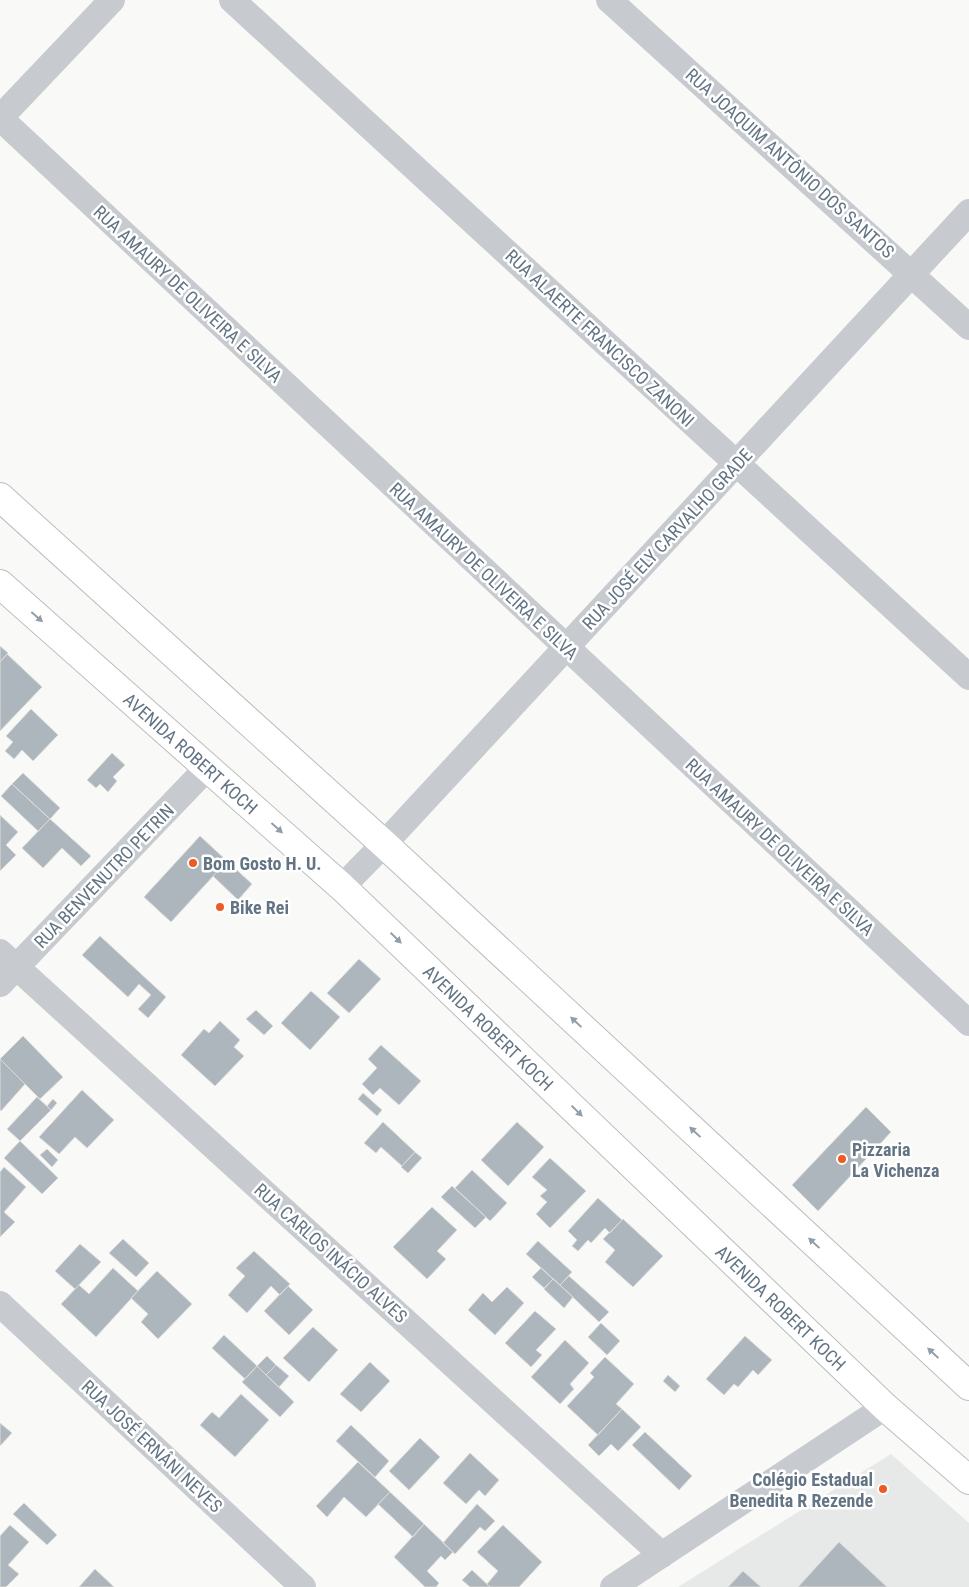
<svg xmlns="http://www.w3.org/2000/svg" width="969" height="1587" font-family="'Roboto Condensed',sans-serif">
	<style>
		.built { fill: #e7e8e8 }
		.building { fill: #adb6bc; stroke: #dbdbd9 }
		.lines { fill: none; stroke-linecap: round; stroke-linejoin: round }
		.primary-casing { stroke: #babec2; stroke-width: 30 }
		.street { stroke: #c7cbcf; stroke-width: 26 }
		.primary { stroke: #fff; stroke-width: 28 }
		.oneway { fill: #929ea9 }
		.poi-dot { fill: #ed5a24; stroke: #fff; stroke-width: 2 }
		.labels { text-anchor: middle; dominant-baseline: central; stroke-width: 5; stroke-linejoin: round; paint-order: stroke }
		.street-label { font-size: 18px; fill: #637484; stroke: #fff }
		.poi-label { font-size: 18px; font-weight: bold; fill: #637484; stroke: #fff; text-anchor: start }
	</style>
	<rect width="100%" height="100%" fill="#f9f9f7"/>
	<path class="built" d="M891,1454L969,1523V1587H678Z"/>
	<path class="building" d="M0,646L8,653L0,662Z
		M7,654L42,687L0,731V662Z
		M31,709L58,735L33,761L22,750L14,759L5,751L13,742L6,736Z
		M112,753L125,765L113,777L117,781L108,792L100,784L96,788L87,780Z
		M23,773L60,808L50,819L12,784Z
		M12,784L50,819L38,831L1,796Z
		M0,815L18,832L6,845L16,855L0,871Z
		M50,819L91,856L81,866L62,848L43,868L22,848Z
		M200,836L227,861L171,922L144,897Z
		M227,861L252,884L238,900L213,876Z
		M100,936L166,997L148,1018L138,1009L151,995L139,984L128,997L82,955Z
		M359,959L381,979L349,1013L327,993Z
		M311,991L340,1017L310,1050L281,1023Z
		M256,1010L273,1026L264,1035L246,1019Z
		M220,1021L240,1040L234,1047L244,1056L215,1086L181,1055L204,1029L209,1033Z
		M23,1036L63,1077L40,1099L0,1059Z
		M381,1045L421,1081L399,1105L380,1088L373,1095L362,1084L377,1068L368,1059Z
		M0,1059L25,1084L1,1111L0,1110Z
		M82,1090L114,1120L87,1148L75,1137L59,1154L39,1137Z
		M363,1093L382,1110L377,1116L358,1099Z
		M37,1097L51,1110L20,1141L7,1129Z
		M53,1099L57,1103L51,1110L47,1106Z
		M866,1107L891,1132L818,1211L792,1185Z
		M383,1122L415,1152L402,1166L381,1147L376,1153L364,1143Z
		M517,1122L544,1147L508,1186L481,1160Z
		M20,1141L58,1178L42,1194L4,1158Z
		M47,1149L58,1160L52,1167L40,1155Z
		M415,1152L422,1158L408,1173L401,1167Z
		M550,1158L586,1191L550,1228L536,1214L547,1202L540,1196L547,1190L532,1177Z
		M4,1167L26,1187L4,1212L15,1222L0,1237V1172Z
		M472,1170L507,1203L490,1221L455,1188Z
		M452,1186L486,1217L475,1228L441,1197Z
		M598,1198L622,1220L610,1233L605,1228L591,1243L588,1240L578,1251L572,1246L577,1240L568,1231Z
		M432,1207L457,1230L437,1251L446,1259L427,1279L393,1247Z
		M623,1219L663,1256L633,1287L605,1262L615,1250L603,1239Z
		M123,1239L149,1263L136,1277L109,1253Z
		M538,1241L572,1272L560,1285L526,1254Z
		M80,1244L101,1262L75,1289L55,1271Z
		M254,1251L290,1284L280,1295L271,1286L247,1313L228,1295L245,1276L236,1268Z
		M113,1268L138,1291L96,1337L61,1304L79,1285L89,1294Z
		M541,1268L553,1279L544,1288L532,1277Z
		M157,1271L192,1304L158,1339L141,1322L148,1314L131,1298Z
		M569,1276L609,1312L599,1322L560,1285Z
		M553,1279L573,1297L564,1308L544,1289Z
		M288,1286L313,1310L289,1335L264,1311Z
		M507,1287L524,1303L495,1335L468,1310L483,1293L492,1302Z
		M535,1311L556,1329L536,1350L542,1355L531,1367L505,1343Z
		M601,1323L620,1341L607,1355L588,1337Z
		M313,1327L338,1350L309,1382L283,1358Z
		M224,1335L257,1366L245,1379L212,1348Z
		M745,1336L772,1360L758,1375L753,1370L738,1387L734,1384L724,1395L706,1379Z
		M565,1340L589,1363L570,1384L574,1389L560,1404L531,1377Z
		M267,1356L276,1365L266,1375L257,1366Z
		M605,1357L634,1384L616,1404L622,1409L598,1435L567,1406L594,1377L590,1373Z
		M370,1362L390,1381L361,1412L340,1394Z
		M276,1365L289,1376L279,1387L266,1375Z
		M257,1366L294,1402L280,1417L242,1382Z
		M668,1375L680,1386L675,1392L663,1381Z
		M241,1394L269,1420L235,1457L200,1425L212,1412L219,1418Z
		M622,1409L641,1427L618,1451L611,1444L599,1456L588,1445Z
		M0,1423L12,1433L0,1446Z
		M351,1425L389,1461L375,1477L336,1441Z
		M645,1432L692,1476L679,1490L632,1445Z
		M420,1438L440,1457L409,1490L389,1471Z
		M470,1453L499,1480L485,1496L479,1490L466,1504L443,1483Z
		M358,1462L390,1492L366,1517L344,1497L327,1517L316,1506Z
		M390,1492L424,1524L413,1537L378,1504Z
		M24,1503L57,1535L47,1545L13,1514Z
		M477,1504L495,1521L485,1531L480,1527L455,1554L443,1543Z
		M424,1524L453,1552L445,1560L441,1556L427,1571L439,1583L436,1587H425L394,1557Z
		M10,1525L29,1542L8,1565L19,1574L6,1587H0V1536Z
		M503,1525L542,1562L519,1587H490L487,1584L498,1571L477,1552Z
		M839,1542L887,1587H798Z
		M95,1569L114,1587H79Z
		M472,1570L490,1587H470L462,1580Z
		M743,1571L761,1587H728Z"/>
	<g class="lines">
		<g class="primary-casing">
			<g id="primary">
				<path d="M0,497L384,844L969,1386"/>
				<path id="s1" d="M0,584L342,887L885,1407L969,1480"/>
			</g>
		</g>
		<path class="street" d="M232,0L969,677
			M609,0L969,327
			M0,118L969,1023
			M0,118L112,0
			M342,887L384,844L969,212
			M0,952L662,1555
			M0,984L208,767
			M0,1304L303,1587
			M613,1587L885,1407"/>
		<use href="#primary" class="primary"/>
	</g>
	<defs><path id="oneway-solid" d="M-6-.8H1V-3.2L6.5 0L1 3.2V.8H-6Z" transform="scale(1.25)"/></defs>
	<g class="oneway">
		<use href="#oneway-solid" transform="translate(37 617) rotate(41)"/>
		<use href="#oneway-solid" transform="translate(277 828) rotate(42)"/>
		<use href="#oneway-solid" transform="translate(396 938) rotate(44)"/>
		<use href="#oneway-solid" transform="translate(576 1022) rotate(-137)"/>
		<use href="#oneway-solid" transform="translate(577 1111) rotate(44)"/>
		<use href="#oneway-solid" transform="translate(695 1132) rotate(-137)"/>
		<use href="#oneway-solid" transform="translate(814 1243) rotate(-137)"/>
		<use href="#oneway-solid" transform="translate(933 1353) rotate(-137)"/>
	</g>
	<g class="poi-dot">
		<circle cx="193" cy="863" r="5"/>
		<circle cx="220" cy="907" r="5"/>
		<circle cx="842" cy="1159" r="5"/>
		<circle cx="883" cy="1489" r="5"/>
	</g>
	<g class="labels">
		<g class="street-label">
			<text transform="translate(790 163) rotate(42)">RUA JOAQUIM ANTÔNIO DOS SANTOS</text>
			<text transform="translate(188 294) rotate(43)">RUA AMAURY DE OLIVEIRA E SILVA</text>
			<text transform="translate(600 338) rotate(43)">RUA ALAERTE FRANCISCO ZANONI</text>
			<text transform="translate(667 539) rotate(-47)">RUA JOSÉ ELY CARVALHO GRADE</text>
			<text transform="translate(484 571) rotate(43)">RUA AMAURY DE OLIVEIRA E SILVA</text>
			<text stroke="none"><textPath href="#s1" startOffset="255">AVENIDA ROBERT KOCH</textPath></text>
			<text transform="translate(780 847) rotate(43)">RUA AMAURY DE OLIVEIRA E SILVA</text>
			<text transform="translate(104 876) rotate(-46)">RUA BENVENUTRO PETRIN</text>
			<text stroke="none"><textPath href="#s1" startOffset="660">AVENIDA ROBERT KOCH</textPath></text>
			<text transform="translate(331 1253) rotate(42)">RUA CARLOS INÁCIO ALVES</text>
			<text stroke="none"><textPath href="#s1" startOffset="1065">AVENIDA ROBERT KOCH</textPath></text>
			<text transform="translate(152 1446) rotate(43)">RUA JOSÉ ERNÂNI NEVES</text>
		</g>
		<g class="poi-label">
			<text x="203" y="863">Bom Gosto H. U.</text>
			<text x="230" y="907">Bike Rei</text>
			<text x="852" y="1149">Pizzaria<tspan x="852" dy="21">La Vichenza</tspan></text>
			<text x="873" y="1479" text-anchor="end">Colégio Estadual<tspan x="873" dy="21">Benedita R Rezende</tspan></text>
		</g>
	</g>
</svg>
